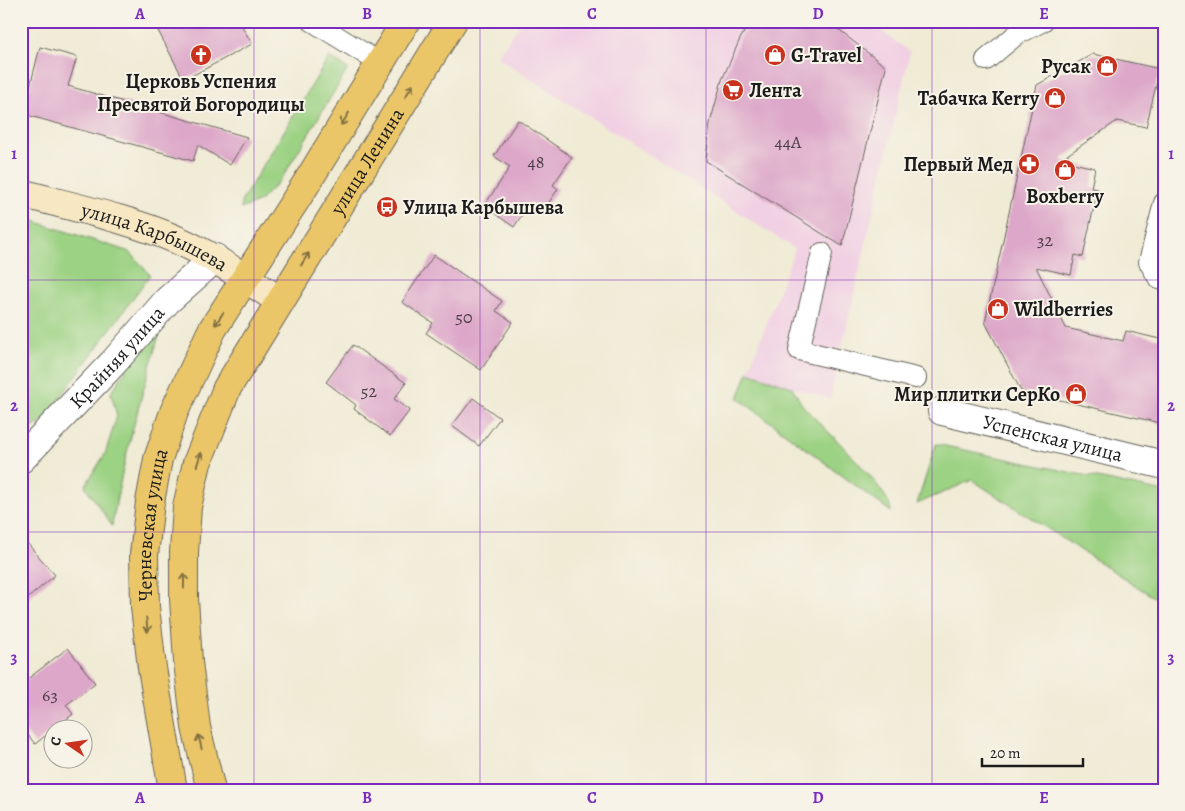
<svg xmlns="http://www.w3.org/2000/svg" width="1185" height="811" font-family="Alegreya,serif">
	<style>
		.built { fill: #f1d0e3 }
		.green { fill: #9cd283; stroke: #5c7750 }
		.building { fill: #dda7c9 }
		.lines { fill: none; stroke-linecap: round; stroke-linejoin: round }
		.lane-casing { stroke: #66645d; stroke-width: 22 }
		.street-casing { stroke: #66645d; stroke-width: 30 }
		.secondary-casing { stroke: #66645d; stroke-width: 30 }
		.primary-casing { stroke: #66645d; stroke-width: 30 }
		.lane { stroke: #fff; stroke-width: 20 }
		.street { stroke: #fff; stroke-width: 28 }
		.secondary { stroke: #f7e8c3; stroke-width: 28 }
		.primary { stroke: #ebc669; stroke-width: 28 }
		.oneway { stroke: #847142 }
		.grid { fill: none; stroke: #7b2cbf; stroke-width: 1; stroke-opacity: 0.55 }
		.labels { text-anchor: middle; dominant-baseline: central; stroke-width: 4; stroke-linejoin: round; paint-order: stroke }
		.number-label { font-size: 18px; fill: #4c3f47 }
		.poi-label { font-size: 20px; font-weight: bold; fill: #1c1c1c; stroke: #f7f3e8; text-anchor: start }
		.street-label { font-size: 20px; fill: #1c1c1c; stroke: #f7f3e8 }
		.neatline { fill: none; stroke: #7b2cbf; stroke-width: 2 }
		.grid-label { font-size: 16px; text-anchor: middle; font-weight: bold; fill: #7b2cbf }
	</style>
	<rect width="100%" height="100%" fill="#f7f3e8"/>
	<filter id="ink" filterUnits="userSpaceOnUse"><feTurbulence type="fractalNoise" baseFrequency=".02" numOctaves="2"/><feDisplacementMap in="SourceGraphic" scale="10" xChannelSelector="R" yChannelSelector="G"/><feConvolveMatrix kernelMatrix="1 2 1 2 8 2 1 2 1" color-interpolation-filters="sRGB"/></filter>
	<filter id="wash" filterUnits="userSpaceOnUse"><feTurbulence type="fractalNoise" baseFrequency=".0096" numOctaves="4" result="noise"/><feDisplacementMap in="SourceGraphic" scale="20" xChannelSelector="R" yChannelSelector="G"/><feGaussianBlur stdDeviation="1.12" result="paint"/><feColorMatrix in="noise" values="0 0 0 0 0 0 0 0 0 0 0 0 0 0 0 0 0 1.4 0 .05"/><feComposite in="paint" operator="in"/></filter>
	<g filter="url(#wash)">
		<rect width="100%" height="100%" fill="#f0ebd5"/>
		<path class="built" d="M522,21H868L910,52L830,399L748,372L795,249L497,57Z"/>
		<path class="green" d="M329,57L348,69L282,178L260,201L241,209V202Z
			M21,217L130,252L150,275L43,421L21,435Z
			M157,320L162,325C143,391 123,457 112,526L85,486L105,454L117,416L111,393Z
			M748,372L792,387C796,393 799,401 804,407C821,426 892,490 891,512L738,398Z
			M936,444L1164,492V604L972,480L917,504Z"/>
		<g id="blocks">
			<path class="building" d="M153,21H239L252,44L184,80Z
				M751,21H827L886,67L842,246L706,161L710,123L722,80L740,39Z
				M40,47L77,57L68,86L247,137L230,165L198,145L193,161L23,114Z
				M1093,54L1160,69L1146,127L1117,121L1060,160L1095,168L1091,188L1098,189L1090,224L1083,257L1075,255L1071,275L1036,267L1066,328L1123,341L1126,331L1164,340V424L1021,391L985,322L1037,85Z
				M518,120L572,157L553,185L558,189L543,211L530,203L514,227L484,206L510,167L494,156Z
				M434,255L502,301L496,311L513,322L481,370L426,333L433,323L402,302Z
				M353,345L406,383L394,399L410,410L390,436L354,409L356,405L326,382Z
				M473,398L500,418L479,446L452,426Z
				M21,536L55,575L21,604Z
				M68,648L95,683L66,705L73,714L35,744L21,726V684Z"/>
		</g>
	</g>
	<g filter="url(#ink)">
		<use href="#blocks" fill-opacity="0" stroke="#66645d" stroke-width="1"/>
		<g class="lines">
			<g class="lane-casing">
				<path id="lane" d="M312,21L380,63
					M986,60L1016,35L1043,21
					M1164,203L1149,262L1159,279L1164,280
					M822,253L799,350L916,378"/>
			</g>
			<g class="street-casing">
				<g id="street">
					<path id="s1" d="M942,411L1164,465"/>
					<path id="s2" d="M21,459L113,363L167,301L215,258"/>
				</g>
			</g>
			<g class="secondary-casing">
				<g id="secondary">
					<path id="s3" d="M21,193C72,207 126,218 175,239C212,255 245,278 280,301"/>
				</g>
			</g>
			<g class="primary-casing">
				<g id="primary">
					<path id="s4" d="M173,790L152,668L145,607L144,555L150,502L158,459L174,412L212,330L306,184L406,21"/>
					<path id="s5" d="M211,790L196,727L188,662L184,599V552L187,507L197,463L227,388L453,21"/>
				</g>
			</g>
			<use href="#lane" class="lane"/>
			<use href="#street" class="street"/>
			<use href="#secondary" class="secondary"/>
			<use href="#primary" class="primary"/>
		</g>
		<defs><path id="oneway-shaft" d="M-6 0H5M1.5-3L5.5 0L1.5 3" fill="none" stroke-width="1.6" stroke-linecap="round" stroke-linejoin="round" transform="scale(1.25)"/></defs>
		<g class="oneway">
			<use href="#oneway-shaft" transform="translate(409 91) rotate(-58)"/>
			<use href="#oneway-shaft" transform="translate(345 119) rotate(122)"/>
			<use href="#oneway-shaft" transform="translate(305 259) rotate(-58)"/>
			<use href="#oneway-shaft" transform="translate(219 319) rotate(123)"/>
			<use href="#oneway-shaft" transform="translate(199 459) rotate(-72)"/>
			<use href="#oneway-shaft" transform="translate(184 581) rotate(-90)"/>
			<use href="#oneway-shaft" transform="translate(147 625) rotate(84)"/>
			<use href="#oneway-shaft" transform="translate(200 742) rotate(-103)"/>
		</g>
	</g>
	<path class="grid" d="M254,21V790M480,21V790M706,21V790M932,21V790M21,280H1164M21,532H1164"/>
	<defs>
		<g id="church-disc" transform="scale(1.125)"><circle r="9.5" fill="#c8321e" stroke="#f7f3e8"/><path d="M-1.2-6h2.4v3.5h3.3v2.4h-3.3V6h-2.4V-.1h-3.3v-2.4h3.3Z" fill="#fff"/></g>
		<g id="shop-disc" transform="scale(1.125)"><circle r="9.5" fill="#c8321e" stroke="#f7f3e8"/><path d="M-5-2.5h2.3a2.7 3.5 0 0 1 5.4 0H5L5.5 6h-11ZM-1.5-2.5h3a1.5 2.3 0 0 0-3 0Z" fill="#fff"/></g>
		<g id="supermarket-disc" transform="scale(1.125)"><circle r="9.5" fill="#c8321e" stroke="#f7f3e8"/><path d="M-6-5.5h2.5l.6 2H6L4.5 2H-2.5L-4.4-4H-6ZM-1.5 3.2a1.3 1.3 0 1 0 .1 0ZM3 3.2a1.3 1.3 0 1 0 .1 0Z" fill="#fff"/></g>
		<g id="pharmacy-disc" transform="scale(1.125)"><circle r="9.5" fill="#c8321e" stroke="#f7f3e8"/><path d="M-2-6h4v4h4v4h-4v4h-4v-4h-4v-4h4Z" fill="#fff"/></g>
		<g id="bus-disc" transform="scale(1.125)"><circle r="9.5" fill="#c8321e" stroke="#f7f3e8"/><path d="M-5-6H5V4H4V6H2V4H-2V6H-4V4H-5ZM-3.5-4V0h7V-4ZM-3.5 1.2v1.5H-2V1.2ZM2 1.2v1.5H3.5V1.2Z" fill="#fff"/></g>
	</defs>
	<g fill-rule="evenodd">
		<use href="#church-disc" x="201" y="55"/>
		<use href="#shop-disc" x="775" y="55"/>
		<use href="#shop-disc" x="1107" y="66"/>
		<use href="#supermarket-disc" x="733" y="90"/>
		<use href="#shop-disc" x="1055" y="98"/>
		<use href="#pharmacy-disc" x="1029" y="164"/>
		<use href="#shop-disc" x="1065" y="170"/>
		<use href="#bus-disc" x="387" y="207"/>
		<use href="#shop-disc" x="998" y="309"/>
		<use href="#shop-disc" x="1076" y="394"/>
	</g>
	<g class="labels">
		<g class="number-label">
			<text x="788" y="142">44А</text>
			<text x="536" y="162">48</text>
			<text x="1045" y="240">32</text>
			<text x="464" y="317">50</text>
			<text x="369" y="391">52</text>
			<text x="50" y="695">63</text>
		</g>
		<g class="poi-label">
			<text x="791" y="55">G-Travel</text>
			<text x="1091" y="66" text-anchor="end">Русак</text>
			<text x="201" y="81" text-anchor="middle">Церковь Успения<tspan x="201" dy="23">Пресвятой Богородицы</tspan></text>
			<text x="749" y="90">Лента</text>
			<text x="1039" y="98" text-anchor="end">Табачка Kerry</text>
			<text x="1013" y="164" text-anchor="end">Первый Мед</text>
			<text x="1065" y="196" text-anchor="middle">Boxberry</text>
			<text x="403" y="207">Улица Карбышева</text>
			<text x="1014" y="309">Wildberries</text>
			<text x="1060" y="394" text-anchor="end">Мир плитки СерКо</text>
		</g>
		<g class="street-label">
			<text stroke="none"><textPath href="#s5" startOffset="678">улица Ленина</textPath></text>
			<text stroke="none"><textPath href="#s3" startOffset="141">улица Карбышева</textPath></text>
			<text stroke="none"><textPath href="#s2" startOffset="140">Крайняя улица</textPath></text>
			<text stroke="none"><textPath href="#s1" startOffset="114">Успенская улица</textPath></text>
			<text stroke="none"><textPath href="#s4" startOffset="268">Черневская улица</textPath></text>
		</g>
	</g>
	<rect width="1185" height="811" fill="none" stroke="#f7f3e8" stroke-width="55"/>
	<g transform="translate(68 744) rotate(283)"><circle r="24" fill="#f7f3e8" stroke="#9f9d96"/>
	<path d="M0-4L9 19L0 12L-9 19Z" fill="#c8321e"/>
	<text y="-8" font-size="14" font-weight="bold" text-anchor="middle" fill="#1c1c1c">С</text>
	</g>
	<path d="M982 758v8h101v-8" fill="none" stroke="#1c1c1c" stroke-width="2.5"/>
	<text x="990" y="758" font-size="15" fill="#1c1c1c" stroke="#f7f3e8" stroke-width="4" paint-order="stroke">20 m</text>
	<rect x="28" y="28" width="1130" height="756" class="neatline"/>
	<g class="grid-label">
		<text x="140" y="19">A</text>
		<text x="367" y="19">B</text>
		<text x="592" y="19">C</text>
		<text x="818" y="19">D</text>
		<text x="1044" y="19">E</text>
		<text x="14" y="159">1</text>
		<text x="1171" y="159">1</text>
		<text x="14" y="411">2</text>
		<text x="1171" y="411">2</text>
		<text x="14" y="663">3</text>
		<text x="1171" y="663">3</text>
		<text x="140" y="803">A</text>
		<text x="367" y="803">B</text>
		<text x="592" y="803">C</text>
		<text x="818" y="803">D</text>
		<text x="1044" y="803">E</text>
	</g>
</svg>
